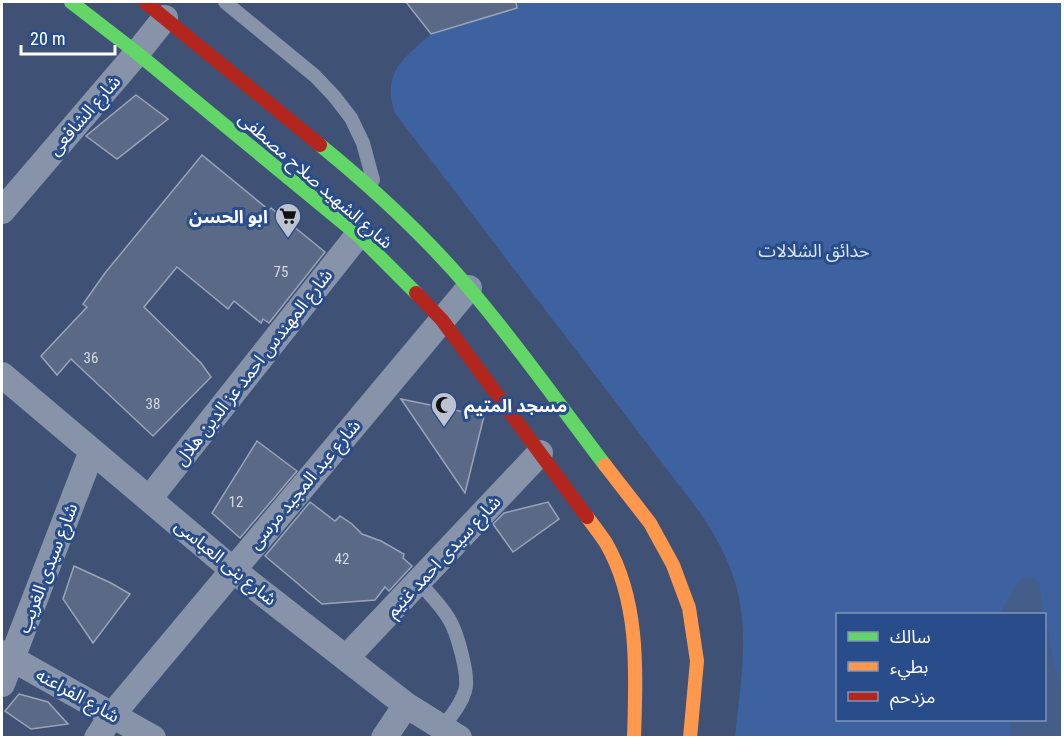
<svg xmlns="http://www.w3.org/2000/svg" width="1064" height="739" font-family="'Roboto Condensed','Noto Sans Arabic',sans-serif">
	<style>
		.green { fill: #3e62a0; fill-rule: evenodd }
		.water { fill: #445d89 }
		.building { fill: #5a6a86; stroke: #9aa4b8; stroke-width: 1.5 }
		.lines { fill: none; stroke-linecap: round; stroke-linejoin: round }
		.lane { stroke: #8693a9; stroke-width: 14 }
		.street { stroke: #8693a9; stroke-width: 26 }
		.fast { stroke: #63d668; stroke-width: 14 }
		.slow { stroke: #ff974d; stroke-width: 14 }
		.jam { stroke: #b3261e; stroke-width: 14 }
		.labels { text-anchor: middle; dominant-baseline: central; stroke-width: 6; stroke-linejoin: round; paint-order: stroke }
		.number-label { font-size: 15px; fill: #d6dae1 }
		.street-label { font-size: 18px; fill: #fff; stroke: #294c8b }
		.poi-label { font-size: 18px; font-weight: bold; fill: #fff; stroke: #294c8b; text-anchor: end }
		.park-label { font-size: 18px; fill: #dbe6f7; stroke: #294c8b }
	</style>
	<rect width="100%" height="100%" fill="#3f5275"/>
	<path class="green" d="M406,2H1062V737H735C745,645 756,595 701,514L395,113C381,73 404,58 431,34ZM838,614H1044V720H838Z"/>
	<path class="water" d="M1022,578H1033L1039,582L1044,614H1000L1016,584Z
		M1045,616L1054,664L1062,686V737H1011L1010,720H1044Z"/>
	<path class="building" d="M406,2H516L517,8L431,34Z
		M136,95L168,119L117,159L86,136Z
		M202,155L269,210L271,208L325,252L269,323L263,319L261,323L234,301L228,309L177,267L144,307L201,363L211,377L153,436L71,359L57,375L41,356L87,307L83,304L105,273Z
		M401,399L484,416L465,493Z
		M257,441L297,471L240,538L212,513Z
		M310,502L335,521L340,516L352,524L362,534L381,541L404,554L403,558L412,566L389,591L385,587L375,600L322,604L265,556Z
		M548,502L559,519L513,552L493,524L504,513Z
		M74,566L111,583L130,594L93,643L63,599Z
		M19,694L48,702L68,724L31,729L5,711Z"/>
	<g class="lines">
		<path class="lane" d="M225,2L315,76L334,96L351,118L363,143L373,180
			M419,582C429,594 441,605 449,619C457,632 470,677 465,691C461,705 451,716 443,727"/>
		<path class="street" d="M2,211L137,53L165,18
			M2,375L233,570L406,705L459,738
			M149,499L358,235
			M2,653L153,738
			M346,658L540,453
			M2,684L92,451
			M97,738L112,715L469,288
			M384,738L406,705"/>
		<path class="fast" d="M71,2L137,53L358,235L416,293
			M320,145C374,189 424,235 469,288C517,344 560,406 605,465"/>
		<path class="slow" d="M605,465L650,523L673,565L689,608L697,661L690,738
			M587,517C593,525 600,534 606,543C640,602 636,673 634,738"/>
		<path class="jam" d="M145,2L320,145
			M416,293L442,320L587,517"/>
	</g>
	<defs>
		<g id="supermarket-pin" transform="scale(1.35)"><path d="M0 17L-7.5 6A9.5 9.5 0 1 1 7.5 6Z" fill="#bcc2cf" stroke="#294c8b"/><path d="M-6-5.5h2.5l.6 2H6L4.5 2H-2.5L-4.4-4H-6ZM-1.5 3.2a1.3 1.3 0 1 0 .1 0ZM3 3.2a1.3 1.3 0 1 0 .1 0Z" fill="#111"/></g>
		<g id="mosque-pin" transform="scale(1.35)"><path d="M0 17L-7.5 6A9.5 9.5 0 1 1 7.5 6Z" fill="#bcc2cf" stroke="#294c8b"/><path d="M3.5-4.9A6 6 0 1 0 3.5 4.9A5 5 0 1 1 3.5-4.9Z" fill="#111"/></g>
	</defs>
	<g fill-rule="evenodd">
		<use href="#supermarket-pin" x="288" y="216"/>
		<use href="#mosque-pin" x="444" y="405"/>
	</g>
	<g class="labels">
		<g class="number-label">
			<text x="281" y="272">75</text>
			<text x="91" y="358">36</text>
			<text x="153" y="404">38</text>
			<text x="236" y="502">12</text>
			<text x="342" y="559">42</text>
		</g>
		<g class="street-label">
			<text transform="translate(84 115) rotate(-49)">شارع الشافعى</text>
			<text transform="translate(316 180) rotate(41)">شارع الشهيد صلاح مصطفى</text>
			<text transform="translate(253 367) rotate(-52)">شارع المهندس احمد عز الدين هلال</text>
			<text transform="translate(304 484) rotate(-50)">شارع عبد المجيد مرسى</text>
			<text transform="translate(443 556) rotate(-47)">شارع سيدى احمد غنيم</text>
			<text transform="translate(226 562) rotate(39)">شارع بنى العباسى</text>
			<text transform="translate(47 568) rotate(-69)">شارع سيدى الغريب</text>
			<text transform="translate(78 695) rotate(29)">شارع الفراعنه</text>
		</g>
		<g class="poi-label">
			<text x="268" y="216">ابو الحسن</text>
			<text x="464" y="405" text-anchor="start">مسجد المتيم</text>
		</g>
		<g class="park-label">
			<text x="814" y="250">حدائق الشلالات</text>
		</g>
	</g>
	<rect width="1064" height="739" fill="none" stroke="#ffffff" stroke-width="6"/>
	<rect x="836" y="613" width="210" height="108" fill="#294c8b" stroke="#7f94b9" stroke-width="1.5"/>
	<rect x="848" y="632" width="30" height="9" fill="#63d668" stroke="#7f94b9" stroke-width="1.5"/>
	<text x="890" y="643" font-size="18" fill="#ffffff">سالك</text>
	<rect x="848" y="662" width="30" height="9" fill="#ff974d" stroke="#7f94b9" stroke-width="1.5"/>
	<text x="890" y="673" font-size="18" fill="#ffffff">بطيء</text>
	<rect x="848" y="692" width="30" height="9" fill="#b3261e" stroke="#7f94b9" stroke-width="1.5"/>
	<text x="890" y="703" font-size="18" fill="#ffffff">مزدحم</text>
	<path d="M21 45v9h94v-9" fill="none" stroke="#ffffff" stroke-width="3"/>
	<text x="30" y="45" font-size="18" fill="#ffffff" stroke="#294c8b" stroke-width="4.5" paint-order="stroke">20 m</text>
</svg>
